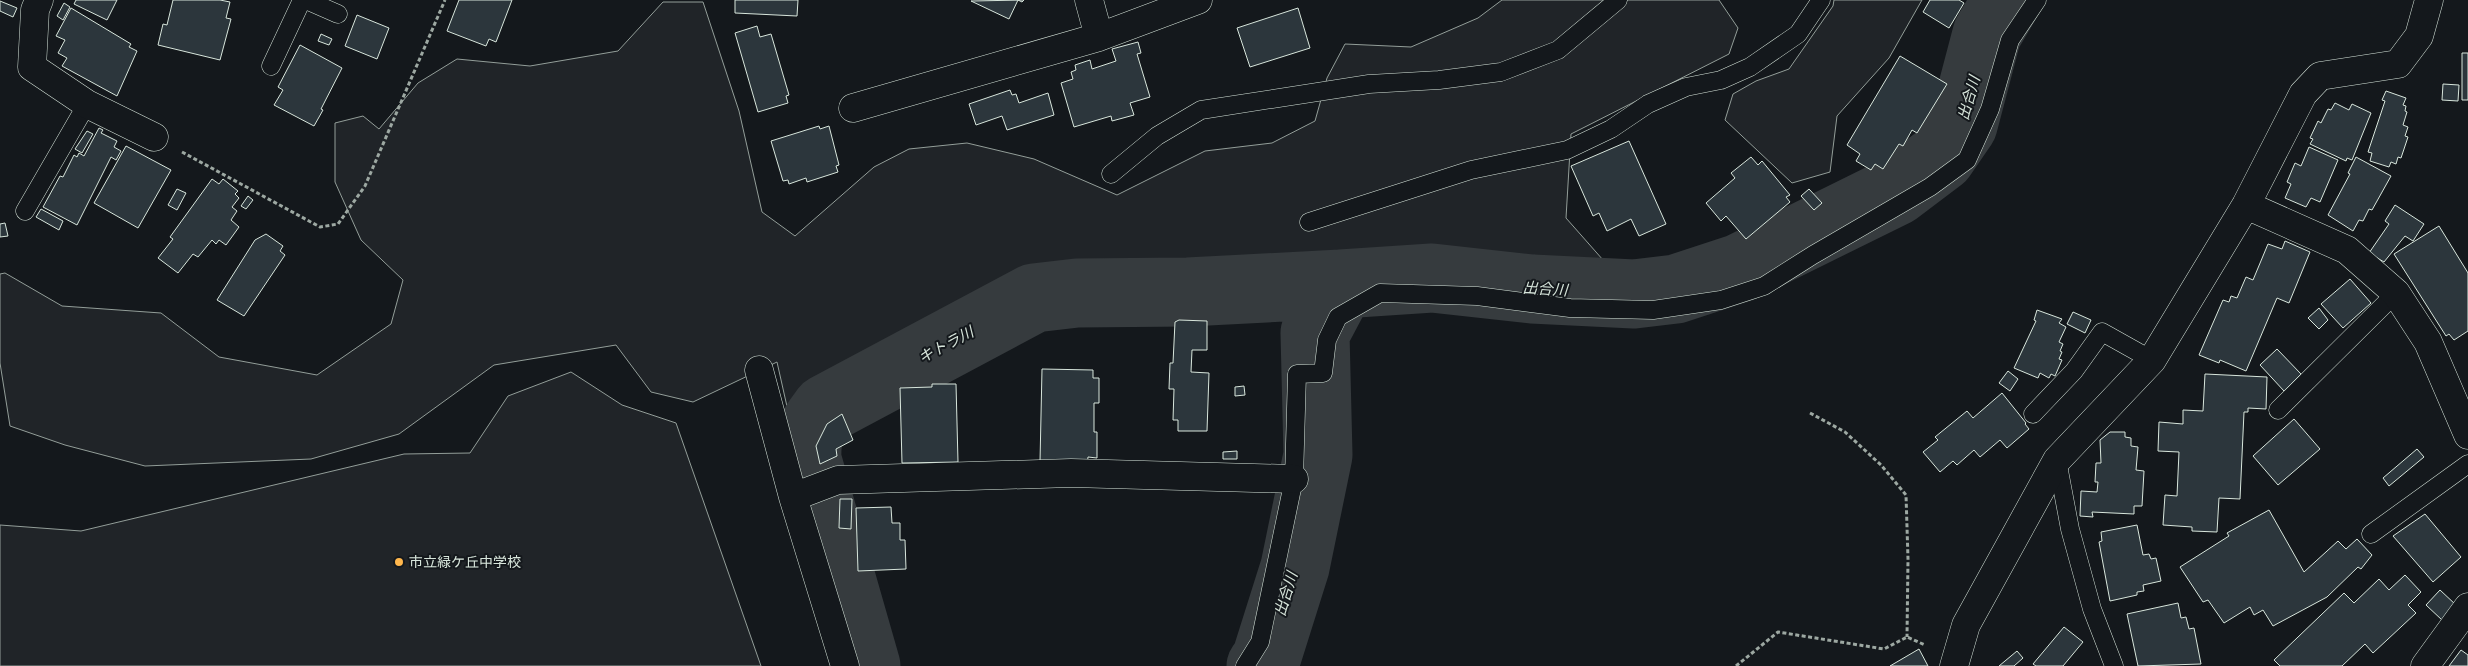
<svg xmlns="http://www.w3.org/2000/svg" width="2468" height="666" font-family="'Roboto Serif','Noto Sans JP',serif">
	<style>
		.green { fill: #202428; stroke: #939e99 }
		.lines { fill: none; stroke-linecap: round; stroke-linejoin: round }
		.river { stroke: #363b3e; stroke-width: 69 }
		.building { fill: #2c363c; stroke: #d8e6dc }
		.service-casing { stroke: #d8e6dc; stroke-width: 19 }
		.minor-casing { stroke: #d8e6dc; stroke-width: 29 }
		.path { stroke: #9da8a2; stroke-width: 3; stroke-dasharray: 4 2.5; stroke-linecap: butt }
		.service { stroke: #14181c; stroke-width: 18 }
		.minor { stroke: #14181c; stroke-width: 28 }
		.poi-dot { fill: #ffb74d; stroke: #14181c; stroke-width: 2 }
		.labels { text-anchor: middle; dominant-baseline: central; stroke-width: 4; stroke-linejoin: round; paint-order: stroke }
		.poi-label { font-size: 14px; fill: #d8e6dc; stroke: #14181c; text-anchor: start }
		.water-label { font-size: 15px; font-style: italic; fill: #d8e6dc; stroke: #14181c }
	</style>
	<rect width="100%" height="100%" fill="#14181c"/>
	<path class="green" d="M1502,0H1719L1738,28L1729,54L1571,134L1566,218L1611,269L1396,266L1037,281L910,339L788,411L777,362L693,402L651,392L616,345L494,365L399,434L311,459L145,466L65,445L10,426L0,363V274L5,273L62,306L161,313L219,357L317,375L391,324L403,280L361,240L335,182V123L363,116L379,129L418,83L457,59L530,66L618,51L663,2H703L739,111L762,212L795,236L874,167L909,149L967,143L1034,159L1117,195L1205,151L1272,143L1315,121L1327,78L1345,44L1411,47L1478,18Z
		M1834,0H1922L1889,58L1837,116L1830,172L1792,183L1725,120L1733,94L1756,81L1789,69L1833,6Z
		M571,372L622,405L676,423L761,666H0V525L81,531L404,454L470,453L508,396Z"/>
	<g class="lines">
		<path class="river" d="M866,666L807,460C806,434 811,429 826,409L1034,298L1077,293L1188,292L1341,284
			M1261,666L1266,659L1295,567L1318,455L1315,333L1341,284L1432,278L1532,289L1634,294L1676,289L1740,268L1896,191L1941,157L1963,125L1987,34L2007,0"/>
	</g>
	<path class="building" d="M76,0H117L107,20L74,4Z
		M173,0H220L230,2L226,18L231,19L220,60L158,45L163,24L167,25Z
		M459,0H512L496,42L489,39L486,46L447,31Z
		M735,0H798L797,16L735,13Z
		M1018,0L1009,19L971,1L1024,0L1022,2Z
		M1930,0H1959L1964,3L1949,28L1923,12Z
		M0,1L17,8L13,17L0,11Z
		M64,3L70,7L63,20L57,16Z
		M71,8L131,44L129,47L137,51L117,96L62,66L67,58L58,53L65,40L56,36Z
		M1298,8L1310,48L1250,67L1237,28Z
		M357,15L389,28L377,59L345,46Z
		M757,26L760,37L771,34L789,95L786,96L788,103L758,112L735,33Z
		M321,34L332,39L329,45L318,41Z
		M1138,42L1141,53L1137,54L1150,97L1130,103L1134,115L1112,121L1111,116L1074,127L1061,83L1073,79L1071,72L1076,70L1075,65L1090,60L1092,69L1116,61L1112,49Z
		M300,45L342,68L321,109L323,110L314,126L274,105L283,90L278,87Z
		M2462,53H2468V100H2462Z
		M1900,56L1947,84L1917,133L1912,130L1903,146L1899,144L1883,169L1875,164L1871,170L1856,161L1860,154L1847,145Z
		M2443,84L2459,85L2458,101L2442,100Z
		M1010,90L1012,95L1016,94L1019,103L1048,93L1054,115L1007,130L1002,116L976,125L969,104Z
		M2386,91L2406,98L2403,105L2406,106L2405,111L2407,112L2403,125L2408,127L2405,136L2408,137L2401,158L2398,157L2396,164L2391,162L2389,167L2370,161L2372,153L2368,152L2385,101L2382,100Z
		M2335,103L2349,110L2352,104L2371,113L2352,160L2347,158L2346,161L2310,144L2313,139L2310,138L2318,121L2321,123L2328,109L2331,110Z
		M819,126L820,129L829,126L839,165L836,166L838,172L807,182L806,178L789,184L788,180L783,181L771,141Z
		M99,128L103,130L101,133L117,141L114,147L121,151L116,160L111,157L77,225L43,207L60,176L63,177L74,155L77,157L79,153L84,156Z
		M87,131L93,134L82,153L75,149Z
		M1629,141L1666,224L1639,236L1631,219L1607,231L1599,213L1593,216L1571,166Z
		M126,146L171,170L138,228L94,203Z
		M2309,147L2338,160L2320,202L2311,198L2306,207L2285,198L2291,184L2287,182L2295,163L2301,166Z
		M1751,157L1758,165L1762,161L1790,195L1786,197L1790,202L1746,239L1726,216L1721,221L1706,203L1735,178L1731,173Z
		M2356,157L2391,176L2372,210L2369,209L2363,221L2359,220L2353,231L2328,215L2350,174L2348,173Z
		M212,179L219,184L223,179L238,191L235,194L239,198L232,207L237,211L231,220L239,227L226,245L219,240L216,244L212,240L198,257L193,254L178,273L158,258L173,239L170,237Z
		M177,189L186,193L177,210L168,205Z
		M1809,189L1822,203L1814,210L1801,196Z
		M248,196L253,200L246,209L241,206Z
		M2395,205L2424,224L2413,241L2405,236L2384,262L2369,253L2389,224L2385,221Z
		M41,209L63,221L59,230L36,217Z
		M5,223L8,236L0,237V224Z
		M2439,226L2468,273V331L2454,340L2449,334L2446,336L2394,254Z
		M266,234L283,246L280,251L285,255L244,316L217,300L255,240Z
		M2285,241L2310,252L2289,303L2277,298L2246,371L2220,360L2219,363L2199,355L2223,300L2229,302L2231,296L2237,298L2246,277L2253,280L2268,244L2282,249Z
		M2350,279L2371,303L2343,328L2321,304Z
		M2319,308L2328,320L2319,329L2308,318Z
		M2037,310L2062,319L2059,323L2066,327L2059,342L2063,344L2060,351L2062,352L2059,359L2062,360L2055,376L2051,374L2049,378L2040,373L2038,378L2014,368L2036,321L2034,320Z
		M2073,312L2091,320L2085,333L2067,324Z
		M1179,320L1207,321V350H1192L1191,372L1209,373L1207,431H1178V420H1173L1174,389H1169L1170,363H1173L1175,322Z
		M2277,349L2301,374L2284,391L2260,365Z
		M1042,369L1093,370V378H1099V403H1094V432H1097V458L1088,457L1087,467L1040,462Z
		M2008,371L2018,379L2010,391L1999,383Z
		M2205,374L2267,377L2266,409L2248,408V412H2244L2240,499L2219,498L2217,532L2192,531V527L2163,525L2165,495L2177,496L2179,452L2158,451L2159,422L2183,424V410L2203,411Z
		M932,384H956L958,462L902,463L900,388L932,387Z
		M1244,386L1245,395L1235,396V387Z
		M2002,393L2026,423L2025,424L2029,429L2007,448L2000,440L1980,457L1974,450L1957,465L1953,461L1940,472L1923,452L1938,440L1935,437L1967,411L1973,418Z
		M842,414L853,440L836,449L837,456L820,464L816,446L827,424Z
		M2294,419L2320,449L2278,485L2253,456Z
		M2110,432H2125V437L2131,438V446L2138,447L2136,470L2144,471L2142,506H2134V514L2092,512L2093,517L2080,516L2081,491L2097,492L2098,482H2095L2096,463H2101L2100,440Z
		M2417,449L2424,457L2389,486L2383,478Z
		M1237,451V459H1223V452Z
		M840,499H852L851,529L839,528Z
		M891,507L892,523H900V540H905L906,569L858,571L856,508Z
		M2269,510L2304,572L2338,541L2346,549L2357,539L2372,555L2361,569L2358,567L2327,597L2273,626L2263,610L2254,615L2250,607L2224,623L2208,600L2203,602L2180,567L2229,536L2227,533Z
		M2425,514L2461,557L2433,582L2393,536Z
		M2137,525L2143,555L2149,554L2151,559L2156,558L2161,581L2143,585L2144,591L2137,592V595L2110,601L2099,542L2102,541L2101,532Z
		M2405,575L2421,592L2408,605L2416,613L2373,653L2365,644L2342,666H2280L2274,660L2344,593L2354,603L2379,579L2389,590Z
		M2440,590L2456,605L2442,620L2426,605Z
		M2178,603L2181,618L2186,617L2189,629L2194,628L2201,664L2138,666L2127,614Z
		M2064,627L2083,642L2063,666H2036L2033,664Z
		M1919,649L1928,666H1890Z
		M2461,650L2468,655V666H2449Z
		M2017,651L2023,658L2014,666H1999Z"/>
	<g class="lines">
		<g class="service-casing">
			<path id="service" d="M306,0L338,14
				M271,66L302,0
				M1111,174L1157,136L1201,110L1369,84L1439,80L1501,72L1558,50L1618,0
				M25,211L87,104
				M1309,222L1471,170L1567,150L1611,129L1648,104L1686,87L1721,80L1750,67L1798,34L1821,0
				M2278,410L2396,293
				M2033,414L2074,371L2102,332L2152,360
				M2057,460L2070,529L2092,609L2114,666
				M2371,534L2468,464
				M1245,666L1260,642L1294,479L1297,374L1323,373L1327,340L1338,317L1380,293L1477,296L1570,308L1653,310L1721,300L1764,286L1813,255L1930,187L1967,160L1990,109L2010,40L2037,0"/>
		</g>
		<g class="minor-casing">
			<path id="minor" d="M39,0L35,10L32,67L87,104L154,137
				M1089,0L1099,37
				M853,108L1099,37L1198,0
				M2246,205L2347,250L2396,293L2428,342L2468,435
				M759,370L793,497L845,666
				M793,497L838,480L1071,473L1294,479
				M1954,666L1966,625L2057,460L2152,360L2246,205L2303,94L2320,76L2398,64L2419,36L2429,0
				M2425,666L2468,607"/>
		</g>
		<path class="path" d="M182,152L320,227L338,224L365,186L445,0
			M1810,413L1845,432L1881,465L1906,495L1908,559L1907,637
			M1736,666L1778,632L1884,649L1907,637L1925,645"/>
		<use href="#service" class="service"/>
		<use href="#minor" class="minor"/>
	</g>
	<circle class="poi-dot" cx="399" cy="562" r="5"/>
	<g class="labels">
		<g class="poi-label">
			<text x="409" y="562">市立緑ケ丘中学校</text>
		</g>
		<g class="water-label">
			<text transform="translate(1969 98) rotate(-74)">出合川</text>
			<text transform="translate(1545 289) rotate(4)">出合川</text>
			<text transform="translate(946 345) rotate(-28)">キトラ川</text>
			<text transform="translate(1286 594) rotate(-73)">出合川</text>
		</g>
	</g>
</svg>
